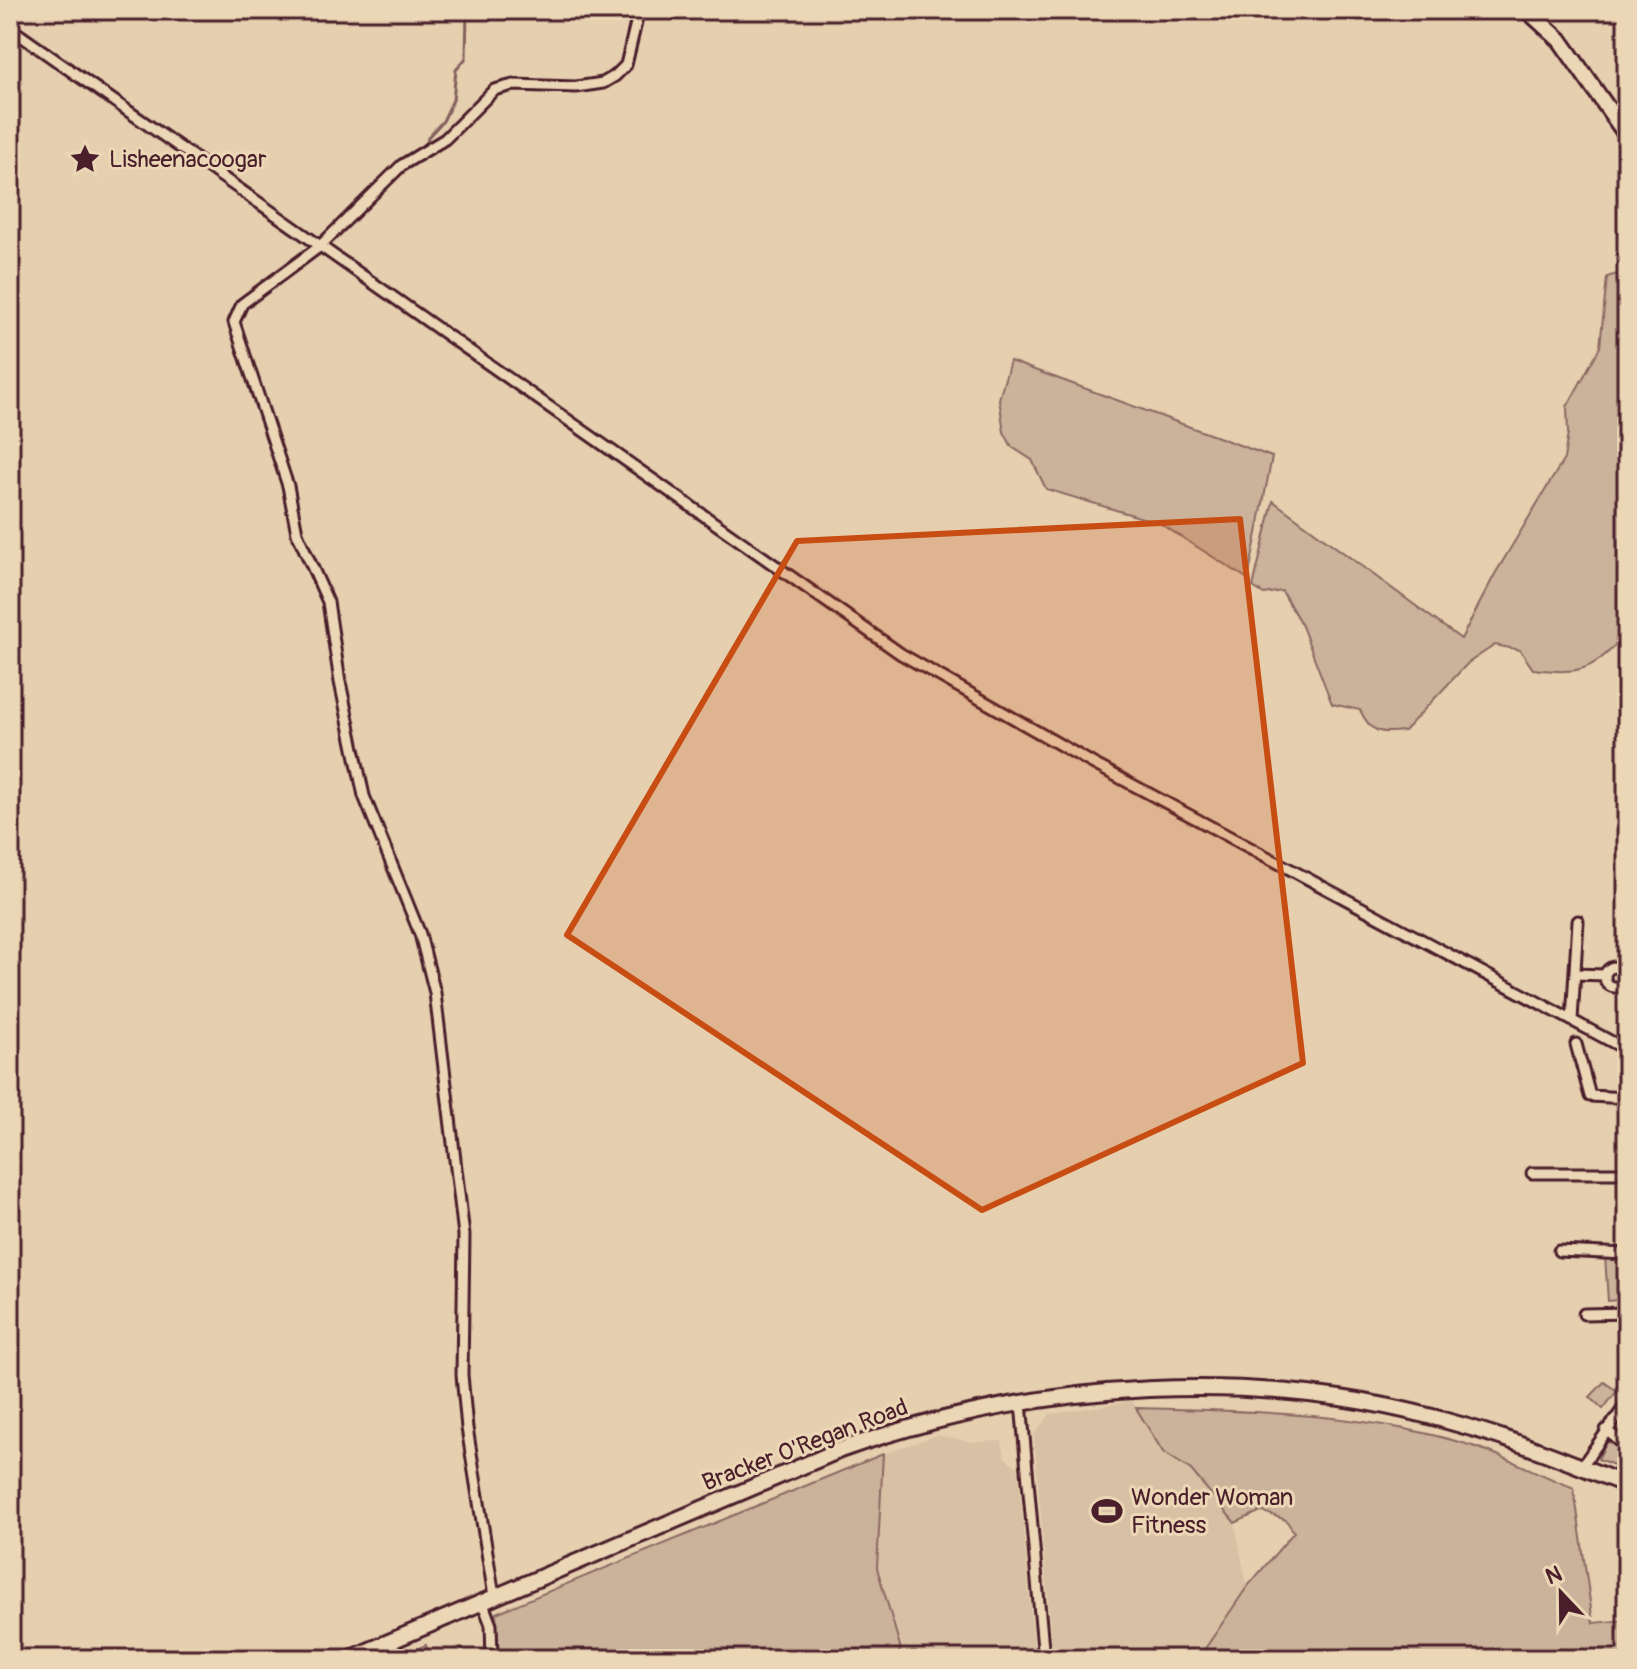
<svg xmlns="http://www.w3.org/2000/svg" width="1637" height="1669" font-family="Pangolin,sans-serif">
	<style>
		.built { fill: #d8c0a4 }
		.green { fill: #cbb29a; stroke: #8a6862; stroke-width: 2 }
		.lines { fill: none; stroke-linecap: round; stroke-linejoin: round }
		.stream { stroke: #84605c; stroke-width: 3 }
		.minor-casing { stroke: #4a1f2b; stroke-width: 15 }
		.secondary-casing { stroke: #4a1f2b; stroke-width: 20 }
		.minor { stroke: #ebd6b5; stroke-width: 9 }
		.secondary { stroke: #ebd6b5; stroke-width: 14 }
		.marked { fill: #c84d12; fill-opacity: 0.2; stroke: #c84d12; stroke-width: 6; stroke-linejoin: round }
		.labels { text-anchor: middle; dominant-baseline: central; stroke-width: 6; stroke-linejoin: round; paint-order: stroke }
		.poi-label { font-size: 24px; fill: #4a1f2b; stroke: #ebd6b5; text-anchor: start }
		.street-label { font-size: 24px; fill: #4a1f2b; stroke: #ebd6b5 }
	</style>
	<rect width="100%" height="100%" fill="#e5cfaf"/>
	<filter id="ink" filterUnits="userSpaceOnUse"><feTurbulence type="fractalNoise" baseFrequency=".0125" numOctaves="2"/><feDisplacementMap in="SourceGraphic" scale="16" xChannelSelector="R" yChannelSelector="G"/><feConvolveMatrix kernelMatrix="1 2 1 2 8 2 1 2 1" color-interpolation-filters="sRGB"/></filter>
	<g filter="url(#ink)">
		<path class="built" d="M1132,1401L1163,1452L1191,1470L1235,1523L1247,1587L1198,1659H1053L1034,1435L1050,1414Z
			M937,1435L972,1442L1002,1441L1005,1458L1018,1467L1035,1659H899L900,1646L877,1568L883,1454Z"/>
		<path class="green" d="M1627,271V633C1593,670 1583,675 1533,669L1520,650L1495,645L1468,663L1404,731C1379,734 1371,733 1360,710L1332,704L1302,626L1282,591L1264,594L1253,587L1273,501L1461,639L1495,574L1564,459L1568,433L1567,407L1600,347L1607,277Z
			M1010,361L1272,457L1248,579L1159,523L1046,489L1032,460L1012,447L1004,432L999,399Z
			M1605,1256L1627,1257L1626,1308H1622L1618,1300L1608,1301Z
			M1604,1382L1617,1391L1603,1409L1590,1397Z
			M1136,1408C1252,1411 1368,1412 1479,1448C1511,1459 1542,1476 1574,1488L1593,1623L1627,1620V1659H1198L1247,1587L1294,1532L1286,1520L1261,1511L1235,1523L1191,1470L1163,1452Z
			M1607,1442L1618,1444L1627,1452V1470L1598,1459Z
			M883,1454L877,1568L900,1646L899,1659H499L496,1613Z
			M426,1645L429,1659H394Z"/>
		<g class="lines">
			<path class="stream" d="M426,149L428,137L443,121L453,100L456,70L466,58L467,10"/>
			<g class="minor-casing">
				<path id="minor" d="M10,28L901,654L1092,763L1627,1050
					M1605 977a10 10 0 1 1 20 0a10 10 0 1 1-20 0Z
					M1575,974L1605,975
					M1572,1020L1578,921
					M1576,1044L1590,1096L1627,1098
					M1532,1173H1627
					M1559,1251L1627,1254
					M1584,1314L1627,1313
					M1021,1403L1044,1659
					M1606,1430L1627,1447
					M1582,1466L1627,1403
					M494,1596L467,1428L462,1375L464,1235L435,993L420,934L364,796L340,682L328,602L297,533L288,486L234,322L242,304L319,247L402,165L445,139L494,90L513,85L576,87L603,83L615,76L626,65L639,10
					M482,1601L491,1625L492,1659"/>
			</g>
			<g class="secondary-casing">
				<path id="secondary" d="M1527,10L1560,40L1627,136
					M349,1659L840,1450C1036,1381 1260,1365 1461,1425C1518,1441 1572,1463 1627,1485"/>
			</g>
			<use href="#minor" class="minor"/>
			<use href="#secondary" class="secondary"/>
		</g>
	</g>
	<path class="marked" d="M1240,519L1303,1063L982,1210L567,935L797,541Z"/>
	<defs>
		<g id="sight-bare" transform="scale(2.4)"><path d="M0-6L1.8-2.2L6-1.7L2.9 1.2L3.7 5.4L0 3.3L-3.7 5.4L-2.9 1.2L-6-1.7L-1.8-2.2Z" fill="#4a1f2b" stroke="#ebd6b5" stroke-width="2.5" paint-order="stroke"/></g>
		<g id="stadium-bare" transform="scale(2.4)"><path d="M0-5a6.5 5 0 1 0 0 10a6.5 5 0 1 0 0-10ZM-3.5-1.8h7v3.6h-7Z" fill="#4a1f2b" stroke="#ebd6b5" stroke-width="2.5" paint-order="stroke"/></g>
	</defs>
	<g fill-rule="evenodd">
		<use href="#sight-bare" x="85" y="159"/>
		<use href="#stadium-bare" x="1107" y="1511"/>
	</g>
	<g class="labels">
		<g class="poi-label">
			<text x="109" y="159">Lisheenacoogar</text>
			<text x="1131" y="1497">Wonder Woman<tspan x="1131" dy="28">Fitness</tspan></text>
		</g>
		<g class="street-label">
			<text transform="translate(805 1445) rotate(-21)">Bracker O'Regan Road</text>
		</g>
	</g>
	<rect width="1637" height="1669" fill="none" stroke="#ebd6b5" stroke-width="40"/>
	<rect x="20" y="20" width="1597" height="1629" fill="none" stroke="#4a1f2b" stroke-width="3" filter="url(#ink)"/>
	<g transform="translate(1561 1593) rotate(338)" stroke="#ebd6b5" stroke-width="6" paint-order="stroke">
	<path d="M0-6L14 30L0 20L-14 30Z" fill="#4a1f2b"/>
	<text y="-12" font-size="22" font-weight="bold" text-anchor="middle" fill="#4a1f2b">N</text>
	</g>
</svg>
